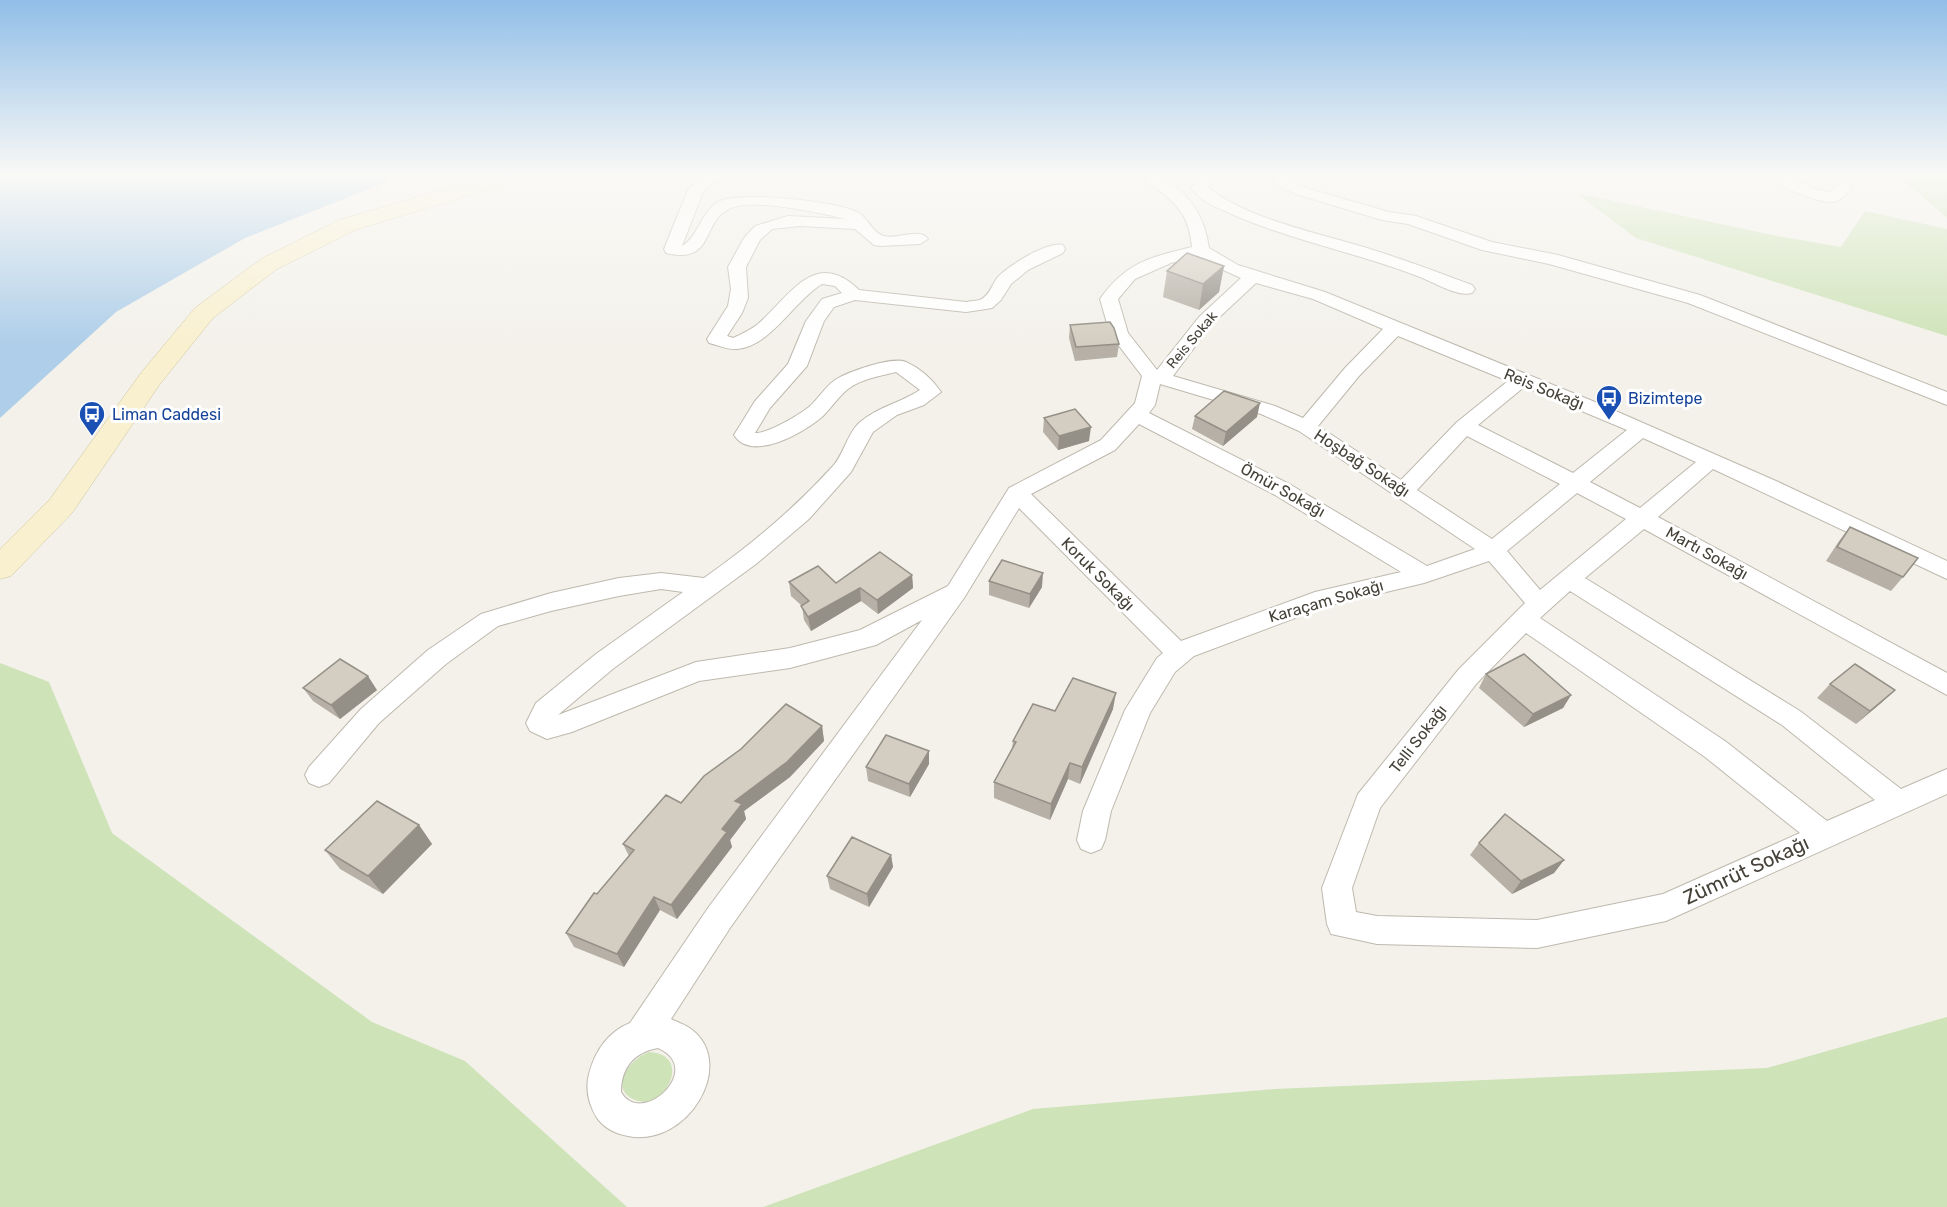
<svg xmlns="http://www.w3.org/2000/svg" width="1947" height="1207" font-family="Rubik,sans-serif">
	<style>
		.green { fill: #cee3b8 }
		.water { fill: #aecee9 }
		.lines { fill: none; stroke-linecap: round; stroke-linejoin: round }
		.minor-casing { stroke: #beb9ae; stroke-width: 2 }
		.secondary-casing { stroke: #cec49f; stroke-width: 1 }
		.minor { fill: #fff; fill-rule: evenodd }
		.secondary { fill: #f9f0cf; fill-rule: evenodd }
		.wall { fill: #b6b0a6 }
		.shaded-wall { fill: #949087 }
		.building { fill: #d4cdc1; stroke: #949087; stroke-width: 1.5 }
		.labels { text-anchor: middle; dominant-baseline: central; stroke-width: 6; stroke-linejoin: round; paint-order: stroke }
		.far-street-label { font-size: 14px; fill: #464239; stroke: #fff }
		.street-label { font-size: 16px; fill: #464239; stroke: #fff }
		.transit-label { font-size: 16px; fill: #164399; stroke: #fff; text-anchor: start }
		.near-street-label { font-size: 20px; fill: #464239; stroke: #fff }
	</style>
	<rect width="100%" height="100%" fill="#f3f1ea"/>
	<path class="green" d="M1896,175H1947V218L1903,180Z
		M1576,193L1772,235L1841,247L1865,211L1947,229V336L1636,238Z
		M0,663L49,682L112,833L372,1022L465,1061L627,1207H0Z
		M1947,1017V1207H763L1033,1109L1275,1089L1767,1068Z
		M649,1052C694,1054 665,1112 635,1100C607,1088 631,1058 649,1052Z"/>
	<path class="water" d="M0,175H391L387,177L394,179L245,238L116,312L0,418Z"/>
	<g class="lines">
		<g class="minor-casing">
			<path id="minor" d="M704,175H721L703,192L682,246C699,236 701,210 720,201C742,191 835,201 857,212C868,217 871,232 884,236C897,240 919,227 928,239L920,244L880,246L874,245L855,229L800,226L772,229L760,240L746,267L748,298L742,313L727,336L733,338C742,334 750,330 758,324C790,296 815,247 859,290L966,302C970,301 976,301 980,300C989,296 992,285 997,278C1008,266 1047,241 1063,245L1065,249L1063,253L1028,270L1011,284L1001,300L992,308L986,309L966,312L855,300L834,307L824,321L807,366L770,408L755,433C767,434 799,415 809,407C818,399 825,387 835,380C847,372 892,356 906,362C921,369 932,379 941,392L924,405L897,415L873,432L851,472L809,519L756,564L614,668L558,715L696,662L790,648L860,630L948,586L1009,488L1101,440L1135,403L1142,376L1110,334L1100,299C1126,262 1151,257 1192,247C1189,218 1181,208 1159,190C1152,186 1145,181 1139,175C1145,175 1153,174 1158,176C1188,189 1205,217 1209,248L1238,265L1325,292L1595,402L1776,481L1947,561V579L1713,469L1658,517L1947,673V695L1644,529L1585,578L1800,711L1901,789L1947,769V794L1666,921L1537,948L1377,944L1331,934L1327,924L1322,888L1358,794L1459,669L1525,603L1489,561L1424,583L1327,606L1194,656L1175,672L1150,713L1111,811L1105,840L1101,849L1091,853L1081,849L1077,840L1083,811L1125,710L1157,658L1163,653L1019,508L964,598L730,928L671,1019C677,1022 686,1025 691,1029C738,1064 687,1148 628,1136C616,1134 604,1128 597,1118C589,1105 585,1089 589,1074C595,1051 608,1032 630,1023L708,908L922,620L876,645L790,668L699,681L572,732L547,739L530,731L526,723L536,703L596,654L683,592L661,589L619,596L551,611L498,626L446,664L379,723L329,783L319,787L309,783L305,775L309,767L361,709L428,650L481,614L551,593L619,578L661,573L704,578C751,545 794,509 833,466C844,454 847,434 859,423C877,407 900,403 920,390L896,372C880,376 861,379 848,389C839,396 832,407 823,416C805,432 752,463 734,435L755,401L788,364L806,321L822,299L842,293L835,286L822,284C794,301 771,346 737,349C728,350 718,345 709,343L707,339L728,306L731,289L728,267L744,238L755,226L788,216L846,219C822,213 753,198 731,208C700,221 716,265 666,253L664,249L688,190ZM1198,256L1210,264L1241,278L1199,317L1157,370L1128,333L1118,299L1135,279L1171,263ZM1256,283L1313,299L1383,329L1345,368L1303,418L1275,406L1173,376L1211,325ZM1398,336L1508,381L1457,422L1401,480L1318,426L1359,376ZM1160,384L1261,414L1299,431L1475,549L1427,566L1291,485L1149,413L1155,405ZM1524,387L1627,430L1573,473L1478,425ZM1139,424L1275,495L1401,572L1315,592L1181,641L1031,494L1115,450ZM1467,436L1560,484L1492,539L1417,490ZM1643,438L1696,462L1640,508L1590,482ZM1577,493L1626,519L1540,590L1507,551ZM1570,591L1782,725L1875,800L1827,821L1725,741L1540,618ZM1526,633L1705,757L1800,833L1663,894L1537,920L1377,916L1356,912L1352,888L1380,808L1477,683ZM658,1048C706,1069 641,1128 621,1092C621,1068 634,1052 658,1048Z
				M1202,175H1218L1208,187C1244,218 1321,234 1367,248C1403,259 1437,272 1472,285L1475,289L1472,293C1457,297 1435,283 1420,277C1356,252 1287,240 1225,211C1212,206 1199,199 1191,188Z
				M1266,175H1284L1292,182L1309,189L1389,212L1416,216L1492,242L1558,255L1700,295L1947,392V405L1688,303L1549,264L1482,250L1408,224L1382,220L1299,195L1282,188Z
				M1768,175H1788L1814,189L1830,192L1836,187L1829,175H1845L1852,188C1848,193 1840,201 1833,202C1816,202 1779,188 1768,175Z"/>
		</g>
		<g class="secondary-casing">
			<path id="secondary" d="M494,175H527L524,179L355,230L277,269L213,318L160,384L72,513L11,576L0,579V549L50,499L141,373L195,308L261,259L339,220Z"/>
		</g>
		<use href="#minor" class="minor"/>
		<use href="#secondary" class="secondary"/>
	</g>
	<path class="wall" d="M1224,266L1219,292L1199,310L1163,297L1167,271Z
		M1070,325L1119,344L1117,357L1075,361L1069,338Z
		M1195,416L1257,417L1223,446L1192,429Z
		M1044,418L1089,441L1058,450L1043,432Z
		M1850,527L1903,577L1891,591L1826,561L1839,541Z
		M912,575L913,588L878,614L861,601L811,631L804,620L802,606L791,596L789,582L836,583Z
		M989,581L1042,587L1029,608L989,595Z
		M1486,674L1571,695L1563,708L1524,727L1479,688Z
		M1830,684L1895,690L1881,703L1856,724L1817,698Z
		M303,688L377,690L340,719L313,701Z
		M1113,709L1080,784L1068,779L1050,820L994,798V782L1012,748L1013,741L1055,711Z
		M822,726L824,741L790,777L744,811L746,819L730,840L732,847L677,919L660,910L624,967L574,947L566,933L629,856L623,844L681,803Z
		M929,764L910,797L868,781L866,767Z
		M419,825L432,844L383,894L340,869L325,850Z
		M1479,843L1564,860L1554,873L1512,894L1470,855Z
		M891,855L893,867L869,907L830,889L827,876Z"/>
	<path class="shaded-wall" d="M1224,266L1219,292L1199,310L1203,284Z
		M1260,403L1257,417L1223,446L1226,432Z
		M1091,427L1089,441L1058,450L1059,436Z
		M1043,573L1042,587L1029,608L1030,594Z
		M912,575L913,588L878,614L877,600Z
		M860,588L861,601L811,631L808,617Z
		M368,676L377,690L340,719L331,705Z
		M1895,690L1881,703L1856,724L1870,711Z
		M1116,693L1113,709L1080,784L1082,767Z
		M1571,695L1563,708L1524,727L1533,714Z
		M822,726L824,741L790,777L744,811L746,819L730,840L732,847L677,919L671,905L722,829L735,801Z
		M929,751V764L910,797L909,784Z
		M1070,763L1068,779L1050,820L1051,804Z
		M419,825L432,844L383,894L368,876Z
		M891,855L893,867L869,907L867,894Z
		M1564,860L1554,873L1512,894L1521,881Z
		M654,897L660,910L624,967L617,954Z"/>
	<path class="building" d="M1187,253L1224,266L1203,284L1167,271Z
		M1110,322L1114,328L1119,344L1076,347L1070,325Z
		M1224,391L1260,403L1226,432L1195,416Z
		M1075,409L1091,427L1059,436L1044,418Z
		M1850,527L1918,558L1903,577L1837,547Z
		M880,552L912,575L877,600L860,588L808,617L801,606L809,601L789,582L818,566L836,583Z
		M1002,560L1043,573L1030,594L989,581Z
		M1524,654L1571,695L1533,714L1486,674Z
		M340,659L368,676L331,705L303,688Z
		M1855,664L1895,690L1870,711L1830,684Z
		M1073,678L1116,693L1082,767L1070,763L1051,804L994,782L1016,742L1013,741L1033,704L1055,711Z
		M786,704L822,726L787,762L735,801L742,804L722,829L727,832L671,905L654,897L617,954L566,933L594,893L597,894L634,850L623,844L666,795L681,803L704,776L741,749Z
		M886,735L929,751L909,784L866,767Z
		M377,801L419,825L368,876L325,850Z
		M1505,814L1564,860L1521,881L1479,843Z
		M852,837L891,855L867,894L827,876Z"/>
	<linearGradient id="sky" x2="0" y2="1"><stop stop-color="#91bee8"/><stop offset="0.51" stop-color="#faf9f6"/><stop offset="1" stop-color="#faf9f6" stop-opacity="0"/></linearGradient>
	<rect width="1947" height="344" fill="url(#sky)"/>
	<defs>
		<g id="bus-pin" transform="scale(1.35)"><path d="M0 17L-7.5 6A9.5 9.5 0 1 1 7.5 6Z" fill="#1a4fb4" stroke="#fff"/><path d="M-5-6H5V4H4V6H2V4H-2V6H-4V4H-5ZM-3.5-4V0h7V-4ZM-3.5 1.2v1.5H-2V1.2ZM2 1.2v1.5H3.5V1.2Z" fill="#fff"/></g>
	</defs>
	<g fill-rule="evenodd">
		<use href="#bus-pin" x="1609" y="398"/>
		<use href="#bus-pin" x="92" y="414"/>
	</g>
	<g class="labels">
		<g class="far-street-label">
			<text transform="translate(1192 340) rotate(-50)">Reis Sokak</text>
		</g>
		<g class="street-label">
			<text transform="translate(1544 389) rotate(22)">Reis Sokağı</text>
			<text transform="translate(1362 463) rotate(33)">Hoşbağ Sokağı</text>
			<text transform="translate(1283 490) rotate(29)">Ömür Sokağı</text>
			<text transform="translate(1707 553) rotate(29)">Martı Sokağı</text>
			<text transform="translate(1098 574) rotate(45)">Koruk Sokağı</text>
			<text transform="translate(1326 601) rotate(-16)">Karaçam Sokağı</text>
			<text transform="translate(1418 739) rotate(-52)">Telli Sokağı</text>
		</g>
		<g class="transit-label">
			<text x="1628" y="398">Bizimtepe</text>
			<text x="112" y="414">Liman Caddesi</text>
		</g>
		<g class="near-street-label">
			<text transform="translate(1746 870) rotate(-25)">Zümrüt Sokağı</text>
		</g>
	</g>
</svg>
